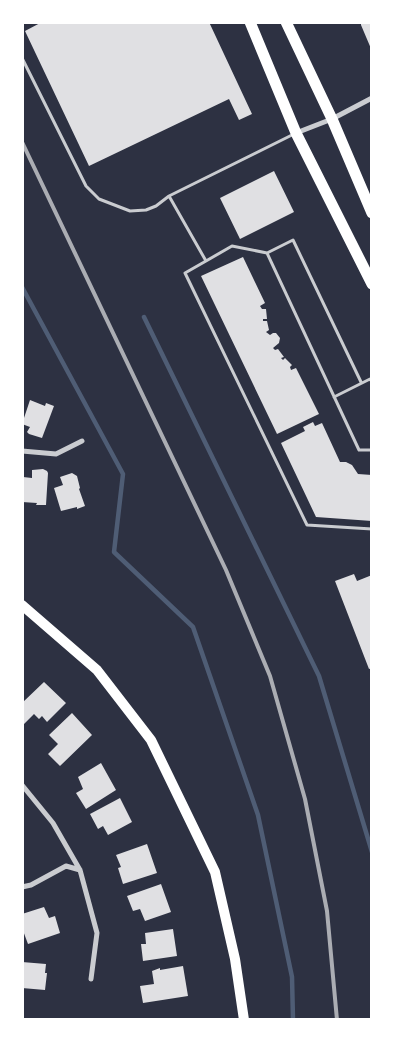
<svg xmlns="http://www.w3.org/2000/svg" width="394" height="1042" font-family="Overpass,sans-serif">
	<style>
		.lines { fill: none; stroke-linecap: round; stroke-linejoin: round }
		.stream { stroke: #4f5d75; stroke-width: 4.5 }
		.building { fill: #e0e0e3 }
		.service { stroke: #caccd0; stroke-width: 3 }
		.minor { stroke: #caccd0; stroke-width: 5 }
		.secondary { stroke: #fff; stroke-width: 10 }
		.primary { stroke: #fff; stroke-width: 11 }
		.rail { stroke: #abadb3; stroke-width: 4 }
	</style>
	<rect width="100%" height="100%" fill="#2d3142"/>
	<g class="lines">
		<path class="stream" d="M22,287L123,474L114,552L193,627L258,815L292,977L293,1020
			M144,317L319,676L372,852"/>
	</g>
	<path class="building" d="M42,22H209L252,114L239,120L229,99L89,166L25,31Z
		M361,22H372V51L361,25Z
		M274,171L294,212L240,239L220,198Z
		M243,257L265,303L260,306L262,309H266L267,319H263V321H267L269,330L266,332L270,335L273,333H276L280,338L279,343L273,348L275,350L278,349L284,357L281,358L283,360L285,358L292,365L290,367L291,370L296,368L319,414L277,434L201,276Z
		M30,400L45,406L46,403L54,406L42,438L29,434L27,432L30,427L22,424Z
		M313,422L315,426L322,423L340,462H346L352,465L358,474L372,475V521L316,517L281,443L305,431L303,427Z
		M43,469L47,471L48,473L46,505H36L37,503L22,502L23,477L32,478V470Z
		M72,473L77,476L80,488L79,489L85,506L77,509V507L61,511L54,488L63,485L60,477Z
		M354,574L357,581L372,575V668L369,669L335,581Z
		M44,682L66,703L47,722L42,716L39,719L34,714L22,726V703Z
		M72,713L92,735L60,766L48,754L58,744L49,735Z
		M101,763L116,790L86,809L76,793L83,789L78,777Z
		M120,798L132,822L108,835L103,826L98,829L90,814Z
		M147,844L157,873L123,884L118,868L121,867L116,855Z
		M161,884L171,912L145,921L140,909L133,911L127,896Z
		M44,907L49,918L55,916L60,933L28,944L22,928V914Z
		M173,929L177,956L143,961L141,944H146L145,933Z
		M22,962L46,964L45,973H47L45,990L22,988Z
		M183,966L188,996L143,1003L140,986L154,984L152,971L160,968V970Z"/>
	<g class="lines">
		<path class="service" d="M22,58L86,186L99,199L130,211L146,210L156,206L169,196L294,134
			M169,196L206,261L232,246L267,253L359,450H372
			M267,253L293,240L361,382
			M206,261L185,273L307,525L372,529
			M334,397L370,379L372,382"/>
		<path class="minor" d="M296,133L332,119L372,98
			M22,451L56,454L82,441
			M22,785L53,823L80,870L97,933L91,979
			M22,887L31,885L66,866L80,870"/>
		<path class="secondary" d="M22,605L97,670L151,740L215,872L235,959L244,1020"/>
		<path class="primary" d="M250,22L296,133L372,284
			M286,22L332,119L372,213"/>
		<path class="rail" d="M22,142L226,570L270,676L305,799L327,911L337,1020"/>
	</g>
	<rect width="394" height="1042" fill="none" stroke="#ffffff" stroke-width="48"/>
</svg>
